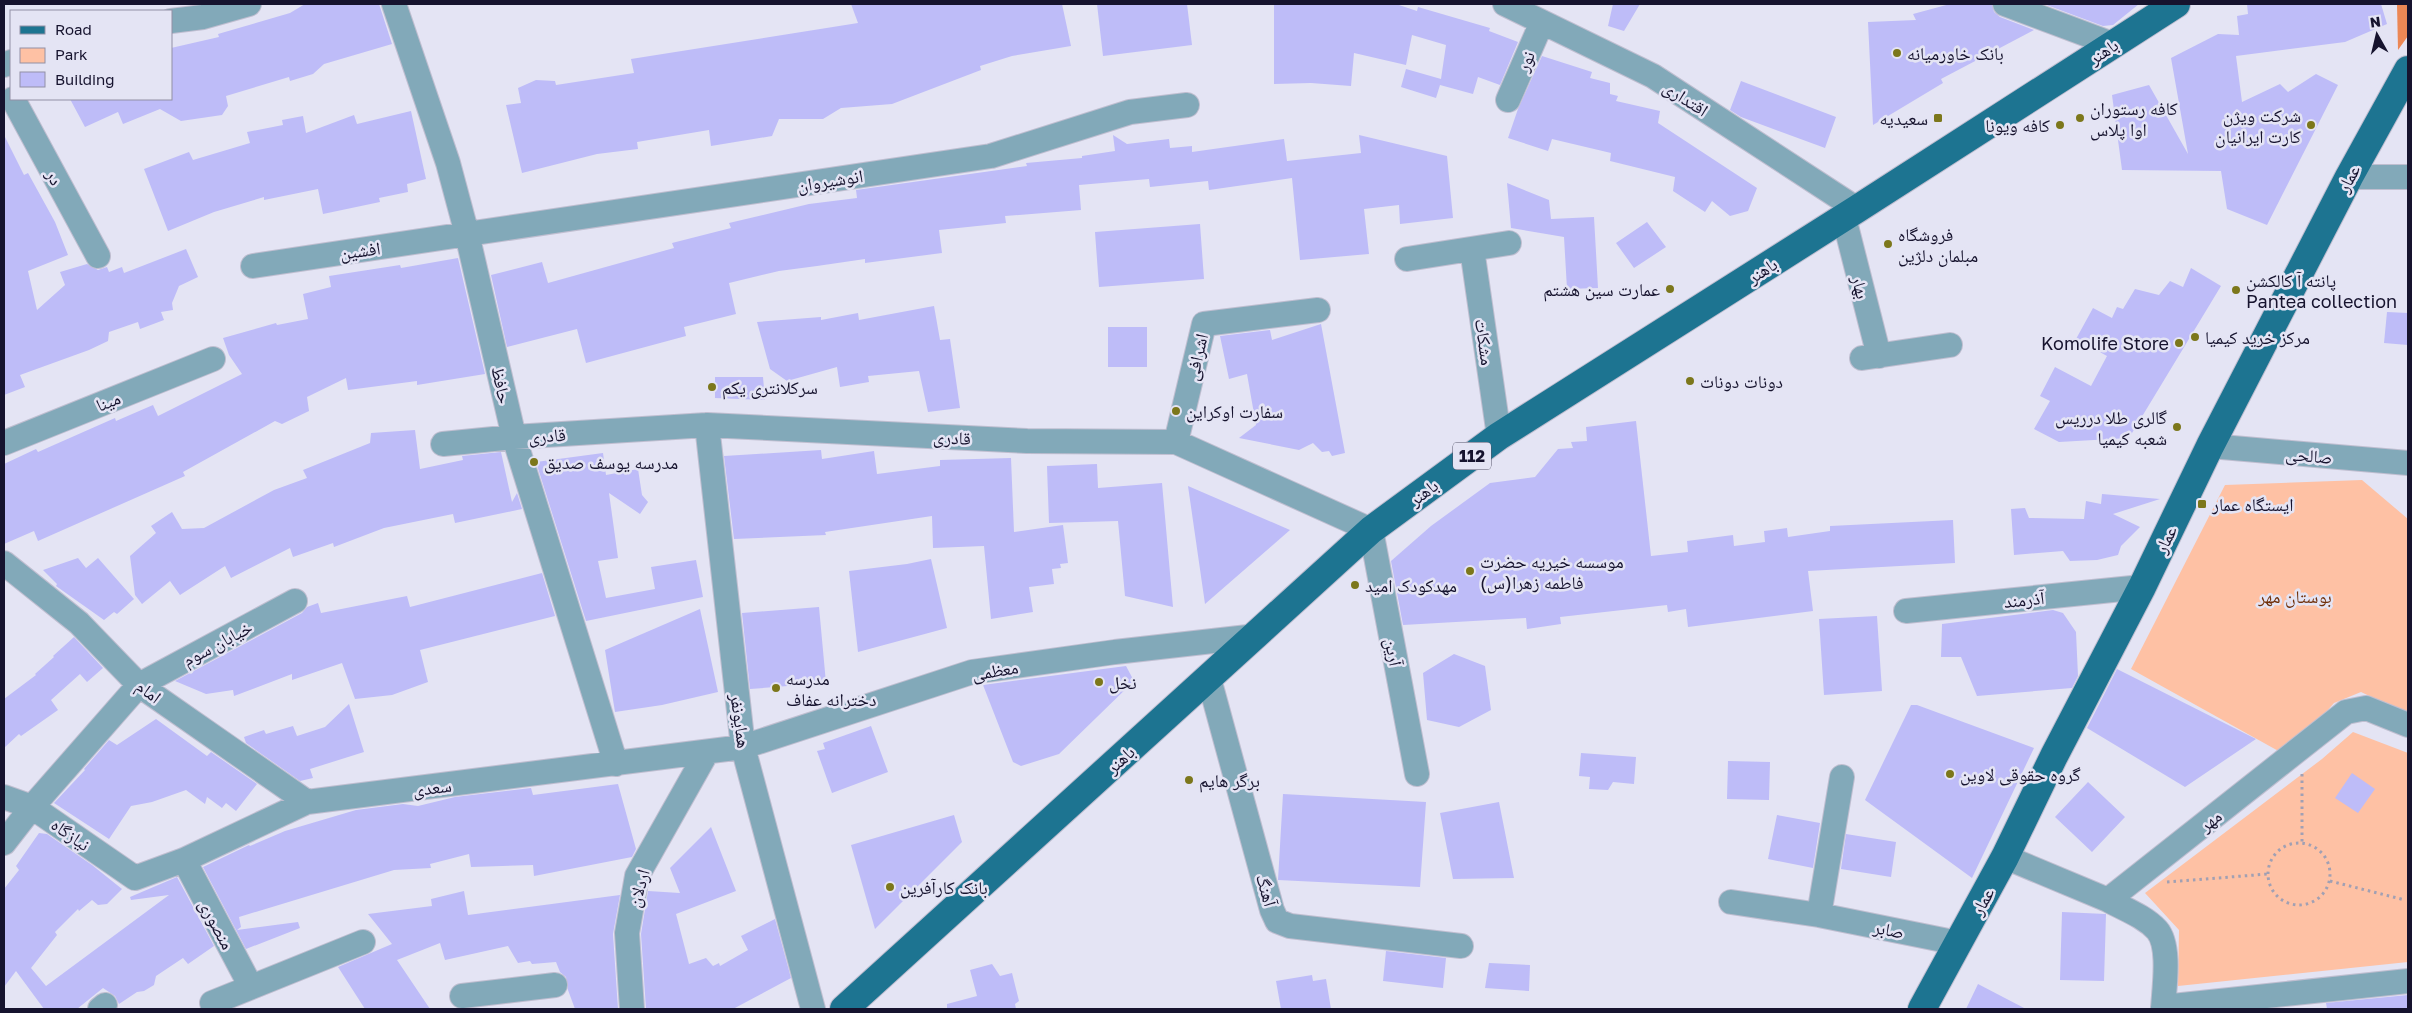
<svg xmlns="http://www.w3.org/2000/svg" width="2412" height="1013" font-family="'Golos Text','Noto Naskh Arabic',sans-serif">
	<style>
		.green { fill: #fec1a4 }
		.forest { fill: #ec8755 }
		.building { fill: #bebcf8 }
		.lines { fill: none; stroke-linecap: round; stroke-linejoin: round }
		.minor-casing { stroke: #bfbed0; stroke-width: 26 }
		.primary-casing { stroke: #bfbed0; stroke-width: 30 }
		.path { stroke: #a1a0b3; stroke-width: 3; stroke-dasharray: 2.5 4; stroke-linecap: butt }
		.minor { stroke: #82a9b9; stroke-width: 24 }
		.primary { stroke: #1d7491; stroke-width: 28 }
		.poi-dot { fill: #7c771b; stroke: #e4e4f4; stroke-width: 2 }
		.labels { text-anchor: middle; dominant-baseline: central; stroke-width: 5; stroke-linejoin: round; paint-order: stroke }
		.shield { fill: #e4e4f4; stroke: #545269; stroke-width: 1 }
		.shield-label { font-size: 16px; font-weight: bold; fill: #16132e }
		.street-label { font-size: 18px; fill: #16132e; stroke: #e4e4f4 }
		.poi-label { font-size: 18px; fill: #16132e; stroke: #e4e4f4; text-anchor: start }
		.park-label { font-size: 18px; fill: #70300b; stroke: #e4e4f4 }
	</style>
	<rect width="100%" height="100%" fill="#e4e4f4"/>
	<path class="green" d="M2362,480L2408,519V714L2361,692L2334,703L2317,722L2282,753L2131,669L2225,485Z
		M2353,732L2408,753V962L2178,986L2179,930L2145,893L2322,759Z"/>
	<path class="forest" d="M2397,4H2408V36L2398,50Z"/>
	<path class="building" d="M305,4H379L392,44L324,64L313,74L290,81L289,77L226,96L228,106L222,115L181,121L160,109L123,124L118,112L85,127L70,99H171V48L219,37L218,34L290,13Z
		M851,4H1062L1071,46L1012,56L980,66L981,70L892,104L841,108L823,119H779L772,136L711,146L709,130L637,142L638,149L597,154L522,173L506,105L521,103L518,88L536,80L555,81L556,85L634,73L631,59L858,23Z
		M1097,4H1187L1192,45L1103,56Z
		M1274,4H1396L1417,11L1418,7L1490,28L1489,31L1518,42L1500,85L1478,77L1473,94L1440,85L1436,98L1401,87L1406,69L1441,79L1446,45L1412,35L1406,65L1354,53L1351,86L1311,83L1274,84Z
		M1613,4H1640L1624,31L1608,26Z
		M1950,4H1992L1994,12L2000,17L2034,30L1941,79L1943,83L1873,125L1868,22L1916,20L1913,14Z
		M2044,4H2139L2113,25L2103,26Z
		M2247,4H2381L2387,24L2345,42L2236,56L2242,102L2280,84L2288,92L2316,74L2338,85L2267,225L2227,209L2221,171L2122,170L2112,95L2149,85L2188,154L2171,58L2218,34L2239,35L2237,16L2248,14Z
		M1542,56L1592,72L1590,78L1610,83V94L1618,96L1616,101L1660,111L1658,123L1757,188L1748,211L1730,216L1712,201L1705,212L1673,191L1675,177L1610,161L1611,153L1552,139L1548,151L1508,138L1518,109Z
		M1741,81L1836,117L1825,148L1741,117L1730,110Z
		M411,111L426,179L407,184L408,192L379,198L380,202L323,214L318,189L264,200V197L214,212L168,231L144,169L189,152L193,160L250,143L247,132L283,125L282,120L303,116L306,133L354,115L357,124Z
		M4,135L24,175L28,173L55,222L68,255L28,271L37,310L65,285L60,272L87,264L98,270L107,267L109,272L122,267L124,273L186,249L198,277L179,286L172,303L173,310L161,312L164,320L140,329L138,322L109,332L108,341L89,350L20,375L25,387L4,395Z
		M1113,135L1127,144L1169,139L1170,148L1192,146V152L1284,139L1287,161L1361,153L1359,135L1447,156L1453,218L1400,224L1399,205L1364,209L1369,254L1300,260L1292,178L1209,190L1208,181L1150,187L1149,179L1079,185L1081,210L1005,216L1006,223L939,230L942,253L865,263V259L817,266L779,271L729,283L736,314L684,327L686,336L586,363L577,329L507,347L491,275L542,262L548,283L674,248L672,243L731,228L729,223L809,204L857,198L856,190L1027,166L1026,163L1082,158V156L1115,151Z
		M1507,183L1549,200L1551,219L1594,217L1598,288L1567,289L1564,237L1511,228Z
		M1647,222L1666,247L1634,268L1616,243Z
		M1200,224L1204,279L1099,287L1095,232Z
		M458,258L485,374L417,385V381L348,390L346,378L307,397L309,411L282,424L275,421L183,472L185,476L38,541L34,531L4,544V464L36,449L38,452L115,418L116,421L153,405L158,416L242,374L229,355L223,338L276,323L277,325L308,319L303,294L331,287L329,276L400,265L401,268Z
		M2191,268L2221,286L2129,438L2059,442L2034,429L2050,401L2040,396L2055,367L2091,386L2107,356L2076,339L2093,308L2112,318L2117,307L2123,309L2135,289L2159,295L2170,281L2183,287Z
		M934,306L940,340L950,339L960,408L928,412L919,371L868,376L869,382L840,387L837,367L787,381L770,369L757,322L821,317V320L858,313L859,320Z
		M2387,312L2408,313V345L2384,343Z
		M1321,324L1345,453L1332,456L1329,451L1322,452L1313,443L1299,450L1239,438L1256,425L1247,374L1229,379L1220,336L1270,330L1272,340Z
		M1108,327H1147V367H1108Z
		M715,377H763L765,400L715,398Z
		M1636,421L1651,556L1688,552L1687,541L1733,535L1734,546L1765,542L1764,531L1787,528L1788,537L1830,531V526L1953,520L1955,563L1808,571L1813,611L1688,627L1686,609L1668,612L1667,605L1560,617L1561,624L1527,629L1526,618L1403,625L1391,561L1431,526L1490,483L1535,477L1558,449L1573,448L1571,442L1587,441L1586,427Z
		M415,430L420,469L463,460L462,456L501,452L512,502L517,493L522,509L455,523L453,514L384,528L334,547L333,543L293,557L290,548L231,578L225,566L180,595L170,581L142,604L135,595L130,556L156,533L151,526L172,512L182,529L204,528L274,490L307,478L303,470L370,443L371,433Z
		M821,450L822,459L874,451L877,474L940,466V460L1011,458L1014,532L1063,525L1068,563L1060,564L1061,568L1052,569L1054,584L1029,587L1033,612L991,619L984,546L933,548L932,516L825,532L826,535L734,539L724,456Z
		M603,453L606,475L638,469L642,495L648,502L640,514L609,493L618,558L598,561L606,598L655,589L651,567L696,560L703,597L586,621L536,462Z
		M1097,464L1098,488L1162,483L1173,607L1125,596L1118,521L1049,523L1047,466Z
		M1188,486L1290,530L1205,604Z
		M2102,494L2160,499L2113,514L2140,527L2121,546L2118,555L2097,560L2070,561L2063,551L2014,555L2011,509L2025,508L2029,518L2084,519L2086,501L2101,504Z
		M78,558L86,568L98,558L134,599L117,614L114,612L104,620L56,586L57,584L43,570Z
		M931,559L947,628L858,652L849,571L907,564Z
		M542,573L555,616L420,650L428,682L392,695L355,699L342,663L292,680V674L234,696L233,690L206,694L175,681L302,613L307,607L318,603L321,613L407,596L410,607Z
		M819,607L826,683L750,689L742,613Z
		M700,609L718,692L662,705L615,712L605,650Z
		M2053,610L2063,613L2076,632L2078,676L2072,688L1977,696L1961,657H1941L1942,624Z
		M1877,616L1882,691L1824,695L1819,619Z
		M74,637L103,668L87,682L80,674L51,700L58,710L21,736L19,734L4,748V699L36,675L35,674L54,657L53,656Z
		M1454,654L1485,666L1491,710L1459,727L1427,720L1423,673Z
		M1126,666L1134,681L1059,754L1021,766L1013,762L983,685Z
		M2117,669L2256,739L2185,787L2087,728Z
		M349,704L364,752L310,769L313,778L300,781L246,743L244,737L264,730L266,734L293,726L297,736L325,727Z
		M1911,705H1917L2034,748L1972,878L1865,800Z
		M156,719L207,756L211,752L257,784L236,811L226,803L222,808L207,797L205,804L186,790L152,802L131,806L109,839L54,803L85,770L84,769L109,740L117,745Z
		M871,726L888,772L832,793L817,751L825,749L823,743Z
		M1581,753L1636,757L1634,784L1613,782L1608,790L1589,789L1590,777L1579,776Z
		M1728,761L1770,762L1769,800L1727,799Z
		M2352,773L2375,789L2358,813L2335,798Z
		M2088,782L2125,817L2092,852L2055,817Z
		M618,784L636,849L632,857L534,876L533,865L471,867L469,854L430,864L431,868L394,870L239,917L241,927L237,930L298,922L300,928L246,949L203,867L249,845L250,846L285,831L356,810L403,804L418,806L455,797L531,788L533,795Z
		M1283,794L1426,802L1420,887L1278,880Z
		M1499,802L1514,878L1453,879L1440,813Z
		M954,815L962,842L875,929L851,845Z
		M1777,815L1820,823L1813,868L1768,859Z
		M711,827L736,891L676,914L689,964L706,958L713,966L719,963L720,966L748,950L741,936L775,919L791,978L733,1009H646L641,934L648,891L680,893L670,868Z
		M39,833L47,834L92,865L122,889L107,904L98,905L92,900L79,911L78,909L55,932L57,935L31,968L46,986L169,895L131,900L130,897L177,877L214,946L188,964L183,958L156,976L154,985L144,991L137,992L119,1004L115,996L103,988L77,1009H44L16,971L4,987V889L19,870L16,866Z
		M1846,834L1896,842L1891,877L1841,869Z
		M464,891L468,915L620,895L613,934L618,1009H575L568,990L566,977L560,972L556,962L532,964L530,961L518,963L508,946L445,960L440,943L397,960L430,1009H365L338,967L392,944L368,914L432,906L431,899Z
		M2062,912L2106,914L2104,981L2060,980Z
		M1386,951L1446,958L1443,988L1383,981Z
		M1489,963L1530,965L1529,991L1485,988Z
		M992,964L1000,976L1012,973L1019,1001L1015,1004L1016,1009H947V1004L977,996L970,970Z
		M1312,975L1313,981L1326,979L1331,1009H1281L1276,981Z
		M1978,984L2026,1009H1966Z
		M2408,995V1009H2327L2326,1003Z"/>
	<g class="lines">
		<g class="minor-casing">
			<path id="minor" d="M394,4L448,163L467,234L514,437L616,764
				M1505,4L1653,76L1857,209
				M2005,4L2112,44
				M171,21L203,17L249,4
				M4,65L11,62
				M13,99L98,256
				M1508,100L1542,22
				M2349,177H2408
				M1844,218L1879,356
				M1472,249L1499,436
				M1407,259L1509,243
				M253,266L991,156L1130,112L1187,105
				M1862,358L1950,345
				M707,425L743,747L813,1009
				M1176,442L1204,324L1318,310
				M4,443L213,359
				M443,444L514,437L707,425L1027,441L1176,442L1371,530L1417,774
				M2210,446L2408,463
				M4,563L79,623L139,685L307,802
				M1906,611L2142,587
				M1209,679L1272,910L1277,921L1290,926L1461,946
				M4,797L32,807L135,878L184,860L307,802L743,747L972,672L1115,652L1257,636
				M4,843L32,807L139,685L295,601
				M2005,857L2108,900L2346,712L2366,708L2408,725
				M184,860L251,987
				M2108,900C2124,909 2144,916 2157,930C2171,946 2164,989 2163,1009
				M1731,902L1819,915L1958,943
				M1819,915L1842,777
				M462,996L555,985
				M212,1003L363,942
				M2163,1007L2408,981
				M100,1009L105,1005
				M632,1009L627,933L637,876L707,752"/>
		</g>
		<g class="primary-casing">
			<path id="primary" d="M844,1009L1371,530L1499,436L1857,209L2176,4
				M1922,1009L2005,857L2054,756L2142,587L2210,446L2349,177L2408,70"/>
		</g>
		<path class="path" d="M2302,774V843
			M2268 874a31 31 0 1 1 62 0a31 31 0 1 1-62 0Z
			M2330,881L2405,900
			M2167,882L2268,874"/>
		<use href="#minor" class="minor"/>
		<use href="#primary" class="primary"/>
	</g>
	<g class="poi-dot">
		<circle cx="1897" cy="53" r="5"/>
		<rect x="1933" y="113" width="10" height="10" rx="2.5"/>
		<circle cx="2080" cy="118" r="5"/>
		<circle cx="2060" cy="125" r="5"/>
		<circle cx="2311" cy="125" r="5"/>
		<circle cx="1888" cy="244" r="5"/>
		<circle cx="1670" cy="289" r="5"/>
		<circle cx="2236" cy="290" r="5"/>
		<circle cx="2195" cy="337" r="5"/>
		<circle cx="2179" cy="343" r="5"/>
		<circle cx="1690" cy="381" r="5"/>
		<circle cx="712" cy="387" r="5"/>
		<circle cx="1176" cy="411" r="5"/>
		<circle cx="2177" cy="427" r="5"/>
		<circle cx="534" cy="462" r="5"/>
		<rect x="2197" y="499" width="10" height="10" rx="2.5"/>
		<circle cx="1470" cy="571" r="5"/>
		<circle cx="1355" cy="585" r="5"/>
		<circle cx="1099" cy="682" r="5"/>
		<circle cx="776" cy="688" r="5"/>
		<circle cx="1950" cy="774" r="5"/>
		<circle cx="1189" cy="780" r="5"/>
		<circle cx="890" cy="887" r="5"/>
	</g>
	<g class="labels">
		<rect class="shield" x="1453" y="442.5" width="38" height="27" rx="4"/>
		<g class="shield-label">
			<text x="1472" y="456">112</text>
		</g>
		<g class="street-label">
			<text transform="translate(2103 51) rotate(-33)">باهنر</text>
			<text transform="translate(1525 61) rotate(-67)">نور</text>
			<text transform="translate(1686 98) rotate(33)">اقتداری</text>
			<text transform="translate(55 177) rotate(61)">در</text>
			<text transform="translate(2348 178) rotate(-62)">عمار</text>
			<text transform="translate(830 180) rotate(-9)">انوشیروان</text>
			<text transform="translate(360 250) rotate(-8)">افشین</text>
			<text transform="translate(1762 270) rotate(-32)">باهنر</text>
			<text transform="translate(1861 287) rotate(76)">بهار</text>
			<text transform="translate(1485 342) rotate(82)">مشکات</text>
			<text transform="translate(1196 357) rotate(-77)">اشرافی</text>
			<text transform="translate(502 385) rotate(78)">حافظ</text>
			<text transform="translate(108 401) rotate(-22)">مینا</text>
			<text transform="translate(547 435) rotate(-4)">قادری</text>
			<text transform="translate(952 437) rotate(3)">قادری</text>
			<text transform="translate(2309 455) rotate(5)">صالحی</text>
			<text transform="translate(1423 492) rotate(-37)">باهنر</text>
			<text transform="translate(2165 539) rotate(-64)">عمار</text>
			<text transform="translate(2024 599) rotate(-6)">آذرمند</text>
			<text transform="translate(217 643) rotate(-28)">خیابان سوم</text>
			<text transform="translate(1394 652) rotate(79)">آرین</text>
			<text transform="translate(995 670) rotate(-9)">معظمی</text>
			<text transform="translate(149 691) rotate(37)">امام</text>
			<text transform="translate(741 721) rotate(82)">همایونفر</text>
			<text transform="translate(1120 759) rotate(-42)">باهنر</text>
			<text transform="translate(432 787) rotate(-7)">سعدی</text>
			<text transform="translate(2210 820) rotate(-38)">مهر</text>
			<text transform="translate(71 834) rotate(35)">نیازگاه</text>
			<text transform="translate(638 888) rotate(-74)">اردلان</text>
			<text transform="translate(1267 890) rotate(74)">آهنگ</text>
			<text transform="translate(1982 901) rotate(-61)">عمار</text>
			<text transform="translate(217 924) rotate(62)">منصوری</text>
			<text transform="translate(1889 929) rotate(12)">صابر</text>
		</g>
		<g class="poi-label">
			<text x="1907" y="53">بانک خاورمیانه</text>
			<text x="2090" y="108">کافه رستوران<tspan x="2090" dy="21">اوا پلاس</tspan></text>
			<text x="2301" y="115" text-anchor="end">شرکت ویژن<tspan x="2301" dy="21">کارت ایرانیان</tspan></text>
			<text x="1928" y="118" text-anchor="end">سعیدیه</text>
			<text x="2050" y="125" text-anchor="end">کافه ویونا</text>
			<text x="1898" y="234">فروشگاه<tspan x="1898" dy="21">مبلمان دلژین</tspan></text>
			<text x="2246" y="280">پانته آ کالکشن<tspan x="2246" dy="21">Pantea collection</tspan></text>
			<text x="1660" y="289" text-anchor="end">عمارت سین هشتم</text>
			<text x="2205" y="337">مرکز خرید کیمیا</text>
			<text x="2169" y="343" text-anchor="end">Komolife Store</text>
			<text x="1700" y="381">دونات دونات</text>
			<text x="722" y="387">سرکلانتری یکم</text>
			<text x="1186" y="411">سفارت اوکراین</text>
			<text x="2167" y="417" text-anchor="end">گالرى طلا درريس<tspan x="2167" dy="21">شعبه كيميا</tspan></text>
			<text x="544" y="462">مدرسه یوسف صدیق</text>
			<text x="2212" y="504">ایستگاه عمار</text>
			<text x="1480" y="561">موسسه خیریه حضرت<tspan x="1480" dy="21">فاطمه زهرا(س)</tspan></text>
			<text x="1365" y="585">مهدکودک امید</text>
			<text x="786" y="678">مدرسه<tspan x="786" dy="21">دخترانه عفاف</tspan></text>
			<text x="1109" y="682">نخل</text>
			<text x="1960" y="774">گروه حقوقی لاوین</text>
			<text x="1199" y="780">برگر هایم</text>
			<text x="900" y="887">بانک کارآفرین</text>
		</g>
		<g class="park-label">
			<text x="2295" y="596">بوستان مهر</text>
		</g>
	</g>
	<rect width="2412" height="1013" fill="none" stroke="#16132e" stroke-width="10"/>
	<rect x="10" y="10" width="162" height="90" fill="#e4e4f4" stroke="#9290a5"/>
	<rect x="20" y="26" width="25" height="8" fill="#1d7491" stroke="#9290a5"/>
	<text x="55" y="35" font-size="15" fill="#16132e">Road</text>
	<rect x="20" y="48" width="25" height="15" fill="#fec1a4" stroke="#9290a5"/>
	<text x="55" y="60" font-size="15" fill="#16132e">Park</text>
	<rect x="20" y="72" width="25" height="15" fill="#bebcf8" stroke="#9290a5"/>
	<text x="55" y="85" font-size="15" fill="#16132e">Building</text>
	<g transform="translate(2377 35) rotate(352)" stroke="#e4e4f4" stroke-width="4" paint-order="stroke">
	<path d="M0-4L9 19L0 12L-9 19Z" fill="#16132e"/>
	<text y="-8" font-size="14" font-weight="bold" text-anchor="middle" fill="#16132e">N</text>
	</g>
</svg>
